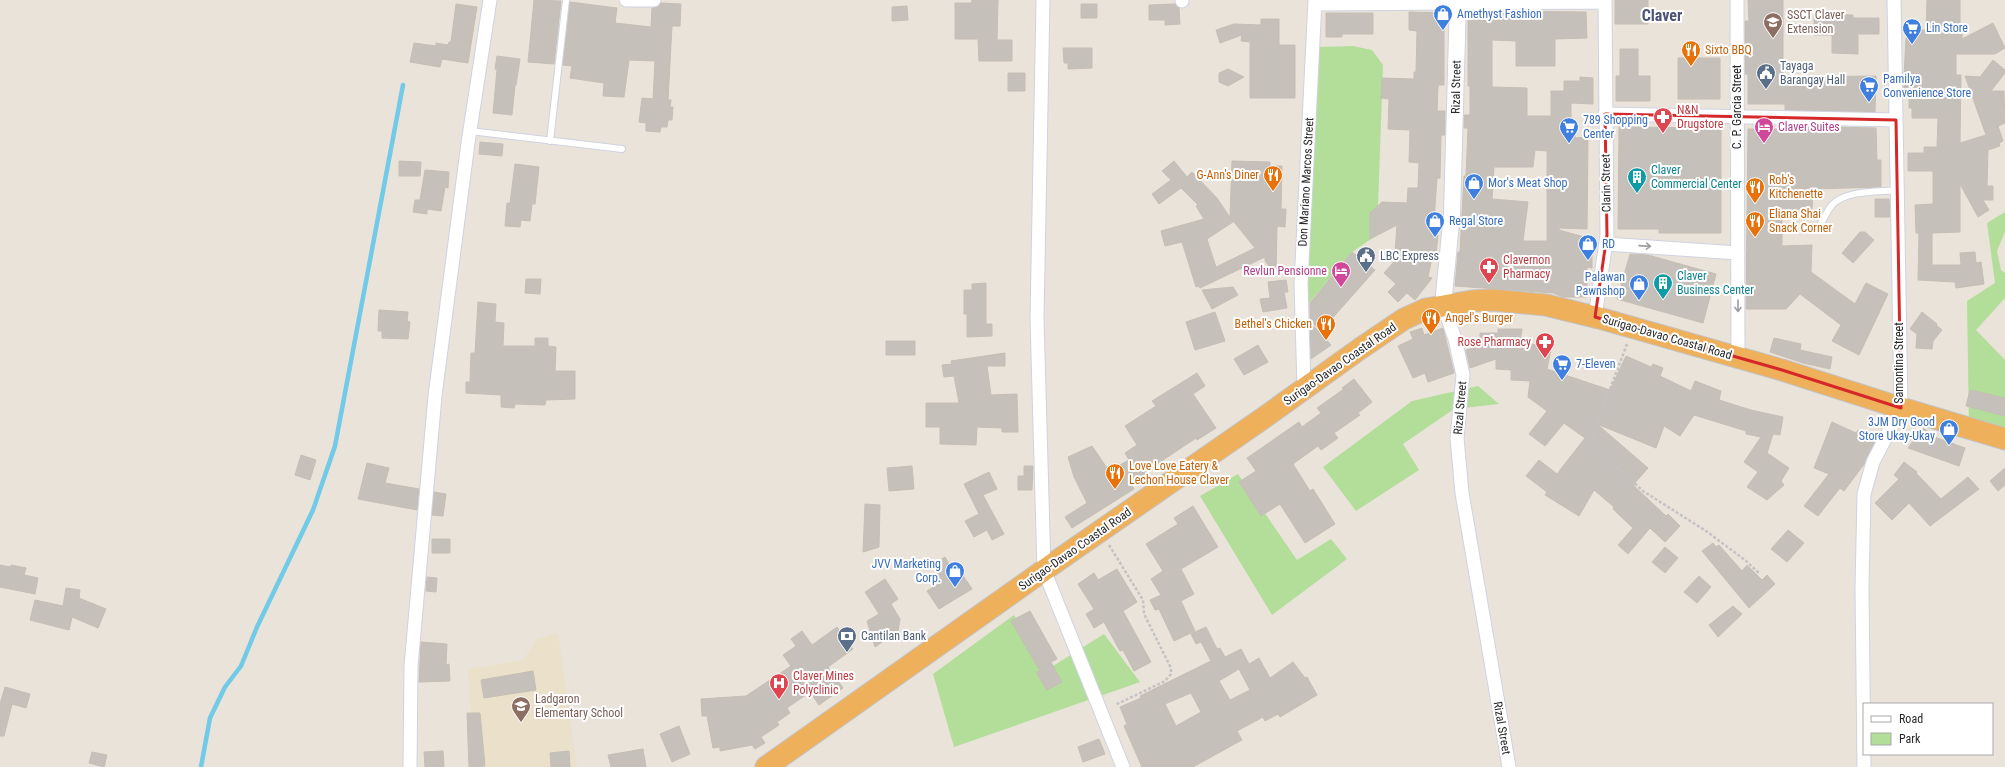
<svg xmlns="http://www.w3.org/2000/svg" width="2005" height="767" font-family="'Roboto Condensed',sans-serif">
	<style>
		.education { fill: #ebe0ca }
		.green { fill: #b2de99 }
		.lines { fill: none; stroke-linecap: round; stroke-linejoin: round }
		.stream { stroke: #71cae7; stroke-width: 4.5 }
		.building { fill: #c5c0ba; stroke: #c5beb4; fill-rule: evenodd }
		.service-casing { stroke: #cfd3e0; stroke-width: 8 }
		.minor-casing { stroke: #cfd3e0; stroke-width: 15 }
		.tertiary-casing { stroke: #cfd3e0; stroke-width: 18 }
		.trunk-casing { stroke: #c3c3c3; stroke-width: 23 }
		.path { stroke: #c3c3c3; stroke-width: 2.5; stroke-dasharray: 3 2; stroke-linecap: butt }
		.service { stroke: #fff; stroke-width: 6 }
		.minor { stroke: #fff; stroke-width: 13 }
		.tertiary { stroke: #fff; stroke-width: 16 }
		.trunk { stroke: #efb05c; stroke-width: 21 }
		.oneway { stroke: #9e9e9e }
		.marked { fill: none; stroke: #d62828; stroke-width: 3; stroke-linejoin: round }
		.labels { text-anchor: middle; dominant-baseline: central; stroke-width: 4; stroke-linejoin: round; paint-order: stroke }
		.shop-label { font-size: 12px; fill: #366cbe; stroke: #fff; text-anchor: start }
		.education-label { font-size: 12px; fill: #785e54; stroke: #fff; text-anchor: start }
		.food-label { font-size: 12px; fill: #c56008; stroke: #fff; text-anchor: start }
		.service-label { font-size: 12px; fill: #4e5e75; stroke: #fff; text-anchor: start }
		.street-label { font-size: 12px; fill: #282828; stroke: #fff }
		.health-label { font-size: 12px; fill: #be3a42; stroke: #fff; text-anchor: start }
		.hotel-label { font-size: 12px; fill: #b23c85; stroke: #fff; text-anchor: start }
		.culture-label { font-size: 12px; fill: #0d838f; stroke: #fff; text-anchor: start }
		.district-label { font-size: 16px; font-weight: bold; fill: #4b5376; stroke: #fff }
	</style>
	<rect width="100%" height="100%" fill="#eae3da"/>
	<path class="education" d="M558,633L577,767H474L468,669L523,660L537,639Z"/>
	<path class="green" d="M1353,46L1372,50L1383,65L1377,235L1352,252L1309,303L1307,297L1318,47Z
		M2005,212V232L1997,251L2001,270L2005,273V298L1976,330L2005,360V439L1969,428L1967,301L1995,283L1987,223Z
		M1478,386L1499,404L1454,409L1403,444L1419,470L1356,511L1323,467L1412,401Z
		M1238,474L1297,560L1331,539L1347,559L1272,615L1200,496Z
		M1014,615L1045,671L1104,634L1140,682L954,747L933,674Z"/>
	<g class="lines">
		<path class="stream" d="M201,767L210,718L225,687L241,666L257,627L313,510L335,446L403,85"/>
	</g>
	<path class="building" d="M534,0L561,1L554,64L528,62Z
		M972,0H998L997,40H1012V61H979L978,39H955V3H971Z
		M1615,0H1648V24H1615Z
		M1748,0H1783V77L1876,76L1875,112L1785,110V104H1748V74H1745V21H1749Z
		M1927,0H1960V31H1962V39L1993,23L2005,48L1995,54H1956V75H1961L1960,143L1986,135L1965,76L1980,77L1993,60L2005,70V73L1991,91H2004L2005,123L1998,126L2003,141L1999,143L2000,146L1988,150L1987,186H1993V200H1983L1989,210L1978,217L1960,184V232L1932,233V265H1961L1960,253L1975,252L1976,263L1981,262L1984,284L1956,288L1955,282L1918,280L1919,233H1916L1915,205L1933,204V171H1908V153H1924V147H1937L1938,118H1912V108H1909V93H1904V77L1906,38H1912V30H1926Z
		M570,2L617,8L615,23L651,27L652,8L658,7L661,3L681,4L680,26H672L668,100H671L670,107H673L672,120H668L667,127H661L660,132L646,131V123L639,122L642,98L653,99L655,61L629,60L624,97L603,96L604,83L570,78L572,66L563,65Z
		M456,4L477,7L468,63L442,59L440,67L410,62L414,43L436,46V43L448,45L449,42H451Z
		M1081,4H1097V18H1081Z
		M1175,4L1179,8L1180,24L1165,25V20H1149V5Z
		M907,6L908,20L892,21V7Z
		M1490,11L1586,12L1587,38L1555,39V66H1516V41L1492,40V87L1527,88V116H1551V91H1564V81H1580V77L1593,78V104L1571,103V131H1575V138L1588,137L1587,229L1559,228V230L1588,238V253H1592V268L1587,267V297H1563L1553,293L1455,286L1458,252H1460L1464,176H1466L1468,128H1464V115H1470V86H1468V20H1478V15H1490ZM1535,150L1547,151V241H1523L1528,202L1492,199L1494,167H1533Z
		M1409,12L1444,13V85H1438L1437,111H1445V135H1441L1440,178H1437L1433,234L1438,235L1436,254L1433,253L1428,277L1432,278L1415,300L1407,293L1398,302L1388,292L1396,284L1384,273L1400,255L1395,252L1397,225L1370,239V213L1382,202L1407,203L1408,188H1418L1419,163L1409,162L1410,130L1388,129L1389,99L1381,98L1382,78L1414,79V72H1416L1417,31L1409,30Z
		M1326,13H1373V34H1342V37H1326Z
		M1814,14L1853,15V18H1879V34H1858V54L1832,53V35H1814Z
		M1261,19H1279V45H1295V98H1250V42L1241,41L1242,35L1220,43L1216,30L1234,24L1261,25Z
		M1063,48H1092V68L1068,69V63H1064Z
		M1620,49H1638V76H1650V101H1616V76H1620Z
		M497,56L520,59L516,85H515L512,115L493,113L497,70L495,69Z
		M1678,58H1720V99H1678Z
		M1228,69L1244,77L1228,86L1219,82V73Z
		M1008,73H1025V91H1008Z
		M1785,126L1876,128L1877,160H1881V187L1813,189L1812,210H1782V246L1812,245L1811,272L1855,304L1866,283L1888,294L1859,355L1832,341L1841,325L1800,294L1786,309H1746L1748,129H1785Z
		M1619,127L1721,128V233H1659V229H1618Z
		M480,142L503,144L502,156L479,154Z
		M399,161L421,162L420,176H399Z
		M1174,161L1187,177L1192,172L1217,198L1233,222L1207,239L1216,267L1255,248L1230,217L1232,161L1270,162V166H1282L1281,209H1286L1285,227L1277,226L1276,275L1265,261V257L1200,288L1199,286L1196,287L1182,242L1165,246L1161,231L1204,219L1196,206L1198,205L1181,188L1159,204L1152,194L1171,180L1162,171Z
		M515,164L539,167L535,204H532L530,221L521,220L520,227L505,226L507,203H510Z
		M425,170L449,172L448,188L445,187L441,211L427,209V214L413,212L415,200H420Z
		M1875,199H1889L1890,217H1875Z
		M1860,232H1865L1874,240L1853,263L1842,253Z
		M1352,252L1375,270L1321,331L1310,320V303Z
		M1630,254L1648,255L1716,274L1703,323L1617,299Z
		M526,279H541L540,294L525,293Z
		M1286,280L1288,292H1284L1287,308L1263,312L1260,299L1270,298L1268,282Z
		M986,283V324H992V336L967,337V314H964V290H972V284Z
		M1233,287L1238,295L1212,309L1202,290Z
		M478,302L496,304L495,322L504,323L503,346H535V338H548V346L556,347L555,371H575V399L546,400L545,405L515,404L514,408L501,407V395L466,393V382H470L471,353H475Z
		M379,310L408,312L407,321L410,322L408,339L382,338V331H378Z
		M1215,312L1225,341L1195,350L1186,322Z
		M1922,312L1937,324L1936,325L1942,330L1933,341L1932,349L1916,348L1917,334L1910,329Z
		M1310,322L1331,345L1311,359Z
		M1422,328L1424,335L1443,328L1454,373L1428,382L1425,373L1413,378L1398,346L1413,339L1410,332Z
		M1498,329H1522L1520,341L1551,349L1547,369L1610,390L1626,356L1651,367L1653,364L1663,368L1660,376L1691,391L1695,381L1721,391L1719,400L1751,410L1783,417L1780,435L1773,434L1767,453L1789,468L1781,481L1784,485L1767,500L1747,487L1758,472L1744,462L1761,437L1746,434V431L1694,415L1680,436L1664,426L1656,448L1597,424L1648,468L1633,485L1666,516L1668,514L1680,526L1665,542L1650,528L1628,554L1618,545L1633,528L1613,509L1614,507L1594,490L1579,516L1545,495L1547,492L1526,476L1539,460L1557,474L1585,438L1564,423L1545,446L1529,434L1547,411L1528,397L1530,381L1511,380V370L1496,369V359L1470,368L1466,350L1480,346V333H1498Z
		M1774,338L1801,344L1800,350L1832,357L1830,369L1803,363L1770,352Z
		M886,341H915V355H886Z
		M1258,345L1268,362L1244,375L1234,359Z
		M1005,353V366H987L991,395L1017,394L1018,432H1002V428L977,427L976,445L940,444V427H926V403H959L954,376L944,377L942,365L952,364L951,361Z
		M1197,373L1205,386L1193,394L1216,428L1197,440L1196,438L1151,468L1152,470L1131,484L1134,489L1072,528L1065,517L1087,503L1074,477L1068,457L1092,446L1109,471L1129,460L1125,453L1137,445L1125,426L1156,406L1152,401Z
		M1354,379L1372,402L1358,413L1360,415L1334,433L1338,438L1321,450L1318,446L1293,464L1310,491L1313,489L1335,524L1305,543L1280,504L1261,516L1239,482L1256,471L1247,458L1299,422L1302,427L1321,413L1317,408L1344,389L1342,388Z
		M1970,390L2005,398V416L1966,406Z
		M1832,422L1856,433L1858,430L1875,441L1865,463L1844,491L1840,488L1818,516L1804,506L1829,474L1814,468Z
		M1923,428L1937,438L1965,448L1959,466L1908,448Z
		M301,455L316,460L310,480L295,475Z
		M1904,462L1917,472L1916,473L1941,499L1968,477L1979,489L1930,526L1909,503L1892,520L1875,503L1899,479L1894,475Z
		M367,463L389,468L385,483L419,489L417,510L358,499Z
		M912,466L914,489L889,491L887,468Z
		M1024,466H1033L1032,490H1018V476H1024Z
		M2005,468V485L1998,491L1990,481Z
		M989,472L997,489L983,495L1004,534L992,540L987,530L974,537L965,521L979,514L964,484Z
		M434,492L446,494L443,516L432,515Z
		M865,504L880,505L879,547L863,552Z
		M1193,506L1218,547L1181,569L1194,594L1181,601L1195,631L1174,641L1159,609L1155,610L1150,600L1161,595L1151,579L1163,571L1146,544L1178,524L1174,518Z
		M1788,530L1804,543L1787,562L1771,549Z
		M432,539H450V553H432Z
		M1713,543L1716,547L1719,545L1742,571L1747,565L1762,580L1767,575L1775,584L1749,608L1702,551Z
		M1665,547L1678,558L1665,573L1652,562Z
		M945,557L955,574L960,571L972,589L939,609L927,591L942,582L932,565Z
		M0,565L11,567V565L26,568L24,575L38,578L35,594L0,587Z
		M1117,569L1137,602L1123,611L1151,662L1134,671L1123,650L1120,651L1104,622L1094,628L1086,614L1094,609L1078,584L1094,573L1098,580Z
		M1699,576L1711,587L1697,603L1684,592Z
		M427,577L437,578L436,592L426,591Z
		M885,579L898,599L891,604L900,619L898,631L875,647L867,621L879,614L865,592Z
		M66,588L80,590L79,598L106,609L98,628L72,617L69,630L30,620L35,600L63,606Z
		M1733,606L1742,614L1718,637L1709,625Z
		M1030,611L1057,659L1051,662L1062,682L1047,690L1036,672L1040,671L1011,621Z
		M837,627L853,649L828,667L843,688L819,705L810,692L787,708L790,713L777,722L779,725L761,737L765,743L755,749L752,745L720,751V747L713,748L707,716H702L701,699L746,696L791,666L783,655L796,646L791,639L802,631L812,645Z
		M1206,627L1217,649L1220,648L1225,657L1241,649L1249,664L1259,658L1270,678L1293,662L1305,678L1307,677L1317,695L1280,717L1278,714L1265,721L1263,717L1237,731L1242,740L1193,767H1142L1124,726L1127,724L1120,707L1141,698L1140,696L1211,661L1201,642L1196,644L1191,634ZM1239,669L1250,690L1230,700L1219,681ZM1191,693L1201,712L1176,726L1165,704Z
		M421,642L447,644L446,665L449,664L450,681L419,682Z
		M533,671L536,690L484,698L481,680Z
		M5,687L30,694L26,708L12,704L4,736H0V704Z
		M467,713H480L485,766L469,767Z
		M679,726L690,754L672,762L660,734Z
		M1099,739L1105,754L1083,762L1078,747Z
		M643,749L646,767H611L608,755Z
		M443,751L444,767H425L424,752Z
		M569,751L570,767H551L550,753Z
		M92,752L107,755L104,767L89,763Z"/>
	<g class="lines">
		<g class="service-casing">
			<path id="service" d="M470,131L622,149
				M550,141L566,0
				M1819,227C1823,220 1827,211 1832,205C1846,190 1878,192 1897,190"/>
		</g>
		<g class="minor-casing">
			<path id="minor" d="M626,0H654
				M1043,0L1037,318L1044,570L1123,767
				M1737,0L1738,357
				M1182,1V0
				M1315,4L1605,2
				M1605,114L1896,120
				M1606,244L1738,253
				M1443,305L1455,339L1463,375L1457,438L1462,493L1509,767
				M1595,317L1607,235L1605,0
				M1304,388L1301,284L1315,0
				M410,767L411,666L435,396L468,143L490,0
				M1864,767L1862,588L1864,494L1873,462L1901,408L1894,0"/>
		</g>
		<g class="tertiary-casing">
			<path id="tertiary" d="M1443,305L1452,213L1458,0"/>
		</g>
		<g class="trunk-casing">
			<path id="trunk" d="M766,767L1057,561L1262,419L1361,348L1404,319L1426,309L1472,301L1493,300L1546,305L1599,318L1782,370L1901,408L2005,439"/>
		</g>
		<path class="path" d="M1627,344L1604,405L1591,443L1643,491L1706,531L1745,560L1760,574
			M1109,545L1143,600L1144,614L1171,668V674L1165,681L1115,705"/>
		<use href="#service" class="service"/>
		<use href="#minor" class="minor"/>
		<use href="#tertiary" class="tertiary"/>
		<use href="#trunk" class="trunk"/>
	</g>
	<defs><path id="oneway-shaft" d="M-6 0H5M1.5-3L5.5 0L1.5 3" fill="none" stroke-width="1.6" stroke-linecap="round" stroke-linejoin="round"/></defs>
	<g class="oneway">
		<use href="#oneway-shaft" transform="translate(1645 246) rotate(4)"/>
		<use href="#oneway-shaft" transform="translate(1738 306) rotate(90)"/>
	</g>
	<path class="marked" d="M1605,114L1896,120L1901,408L1782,370L1595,317L1607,235Z"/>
	<defs>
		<g id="shop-pin" transform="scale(1)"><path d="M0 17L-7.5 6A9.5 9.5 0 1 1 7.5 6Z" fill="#3f7fe0" stroke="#fff"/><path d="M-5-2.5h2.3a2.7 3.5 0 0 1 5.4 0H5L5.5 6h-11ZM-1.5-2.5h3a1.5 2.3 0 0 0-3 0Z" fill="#fff"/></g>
		<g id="university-pin" transform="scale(1)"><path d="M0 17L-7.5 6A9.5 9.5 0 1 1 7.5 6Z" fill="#8d6e63" stroke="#fff"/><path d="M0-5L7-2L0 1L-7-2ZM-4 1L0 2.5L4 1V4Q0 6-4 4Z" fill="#fff"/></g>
		<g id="supermarket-pin" transform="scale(1)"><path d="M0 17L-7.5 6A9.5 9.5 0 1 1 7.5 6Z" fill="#3f7fe0" stroke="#fff"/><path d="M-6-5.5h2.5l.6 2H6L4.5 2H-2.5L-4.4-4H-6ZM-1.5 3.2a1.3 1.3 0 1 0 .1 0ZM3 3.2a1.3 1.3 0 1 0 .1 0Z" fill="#fff"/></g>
		<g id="restaurant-pin" transform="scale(1)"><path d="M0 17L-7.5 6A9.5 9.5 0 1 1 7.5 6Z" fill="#e8710a" stroke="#fff"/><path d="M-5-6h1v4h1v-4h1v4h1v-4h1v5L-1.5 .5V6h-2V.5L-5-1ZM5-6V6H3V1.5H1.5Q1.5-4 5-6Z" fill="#fff"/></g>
		<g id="civic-pin" transform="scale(1)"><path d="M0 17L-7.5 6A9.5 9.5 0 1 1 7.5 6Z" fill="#5c6f8a" stroke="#fff"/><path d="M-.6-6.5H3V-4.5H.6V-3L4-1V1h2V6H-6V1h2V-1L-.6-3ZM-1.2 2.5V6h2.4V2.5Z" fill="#fff"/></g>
		<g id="pharmacy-pin" transform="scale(1)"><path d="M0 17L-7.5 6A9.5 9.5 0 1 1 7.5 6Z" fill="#e0444e" stroke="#fff"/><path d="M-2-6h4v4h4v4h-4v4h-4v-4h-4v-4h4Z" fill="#fff"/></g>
		<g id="hotel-pin" transform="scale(1)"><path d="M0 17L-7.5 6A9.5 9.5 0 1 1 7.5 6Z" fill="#d1479c" stroke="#fff"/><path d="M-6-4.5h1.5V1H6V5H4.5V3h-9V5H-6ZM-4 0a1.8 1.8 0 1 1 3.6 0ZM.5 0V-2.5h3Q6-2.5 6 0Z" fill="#fff"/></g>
		<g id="building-pin" transform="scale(1)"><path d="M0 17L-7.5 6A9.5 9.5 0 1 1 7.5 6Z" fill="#0f9aa8" stroke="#fff"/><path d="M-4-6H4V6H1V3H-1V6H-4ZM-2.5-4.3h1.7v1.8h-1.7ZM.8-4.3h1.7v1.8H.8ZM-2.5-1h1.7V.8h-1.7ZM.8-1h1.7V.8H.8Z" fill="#fff"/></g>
		<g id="bank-pin" transform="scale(1)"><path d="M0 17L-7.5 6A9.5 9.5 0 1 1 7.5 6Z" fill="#5c6f8a" stroke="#fff"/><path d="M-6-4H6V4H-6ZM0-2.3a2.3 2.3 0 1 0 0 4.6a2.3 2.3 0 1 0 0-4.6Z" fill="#fff"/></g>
		<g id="hospital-pin" transform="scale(1)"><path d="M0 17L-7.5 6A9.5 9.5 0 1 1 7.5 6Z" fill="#e0444e" stroke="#fff"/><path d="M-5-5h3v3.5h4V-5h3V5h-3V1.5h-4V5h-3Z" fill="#fff"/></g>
		<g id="school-pin" transform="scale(1)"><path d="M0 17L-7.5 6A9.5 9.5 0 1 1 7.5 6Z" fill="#8d6e63" stroke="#fff"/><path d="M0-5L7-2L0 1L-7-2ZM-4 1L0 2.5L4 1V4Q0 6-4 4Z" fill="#fff"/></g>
	</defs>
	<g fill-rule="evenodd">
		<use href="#shop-pin" x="1443" y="14"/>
		<use href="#university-pin" x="1773" y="22"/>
		<use href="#supermarket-pin" x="1912" y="28"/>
		<use href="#restaurant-pin" x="1691" y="50"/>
		<use href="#civic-pin" x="1766" y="73"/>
		<use href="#supermarket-pin" x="1869" y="86"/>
		<use href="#pharmacy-pin" x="1663" y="117"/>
		<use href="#supermarket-pin" x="1569" y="127"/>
		<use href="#hotel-pin" x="1764" y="127"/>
		<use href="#restaurant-pin" x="1273" y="175"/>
		<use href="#building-pin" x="1637" y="177"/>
		<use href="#shop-pin" x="1474" y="183"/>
		<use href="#restaurant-pin" x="1755" y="187"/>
		<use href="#shop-pin" x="1435" y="221"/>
		<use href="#restaurant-pin" x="1755" y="221"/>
		<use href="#shop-pin" x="1588" y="244"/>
		<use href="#civic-pin" x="1366" y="256"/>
		<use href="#pharmacy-pin" x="1489" y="267"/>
		<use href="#hotel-pin" x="1341" y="271"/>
		<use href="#building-pin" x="1663" y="283"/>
		<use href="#shop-pin" x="1639" y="284"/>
		<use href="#restaurant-pin" x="1431" y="318"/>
		<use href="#restaurant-pin" x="1326" y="324"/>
		<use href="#pharmacy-pin" x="1545" y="342"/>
		<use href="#supermarket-pin" x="1562" y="364"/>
		<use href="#shop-pin" x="1949" y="429"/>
		<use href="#restaurant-pin" x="1115" y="473"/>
		<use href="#shop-pin" x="955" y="571"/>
		<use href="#bank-pin" x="847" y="636"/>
		<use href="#hospital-pin" x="779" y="683"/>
		<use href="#school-pin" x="521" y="706"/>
	</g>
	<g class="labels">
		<g class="shop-label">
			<text x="1457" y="14">Amethyst Fashion</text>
			<text x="1926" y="28">Lin Store</text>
			<text x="1883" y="79">Pamilya<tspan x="1883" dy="14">Convenience Store</tspan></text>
			<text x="1583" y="120">789 Shopping<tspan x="1583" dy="14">Center</tspan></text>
			<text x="1488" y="183">Mor's Meat Shop</text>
			<text x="1449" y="221">Regal Store</text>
			<text x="1602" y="244">RD</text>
			<text x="1625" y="277" text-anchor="end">Palawan<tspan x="1625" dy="14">Pawnshop</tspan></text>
			<text x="1576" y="364">7-Eleven</text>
			<text x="1935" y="422" text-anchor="end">3JM Dry Good<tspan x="1935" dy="14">Store Ukay-Ukay</tspan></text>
			<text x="941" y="564" text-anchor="end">JVV Marketing<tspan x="941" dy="14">Corp.</tspan></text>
		</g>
		<g class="education-label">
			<text x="1787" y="15">SSCT Claver<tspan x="1787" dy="14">Extension</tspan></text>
			<text x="535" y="699">Ladgaron<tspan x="535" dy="14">Elementary School</tspan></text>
		</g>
		<g class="food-label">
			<text x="1705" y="50">Sixto BBQ</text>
			<text x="1259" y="175" text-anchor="end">G-Ann's Diner</text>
			<text x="1769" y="180">Rob's<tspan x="1769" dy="14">Kitchenette</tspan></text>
			<text x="1769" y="214">Eliana Shai<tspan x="1769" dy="14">Snack Corner</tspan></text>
			<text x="1445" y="318">Angel's Burger</text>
			<text x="1312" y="324" text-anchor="end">Bethel's Chicken</text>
			<text x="1129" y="466">Love Love Eatery &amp;<tspan x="1129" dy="14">Lechon House Claver</tspan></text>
		</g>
		<g class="service-label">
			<text x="1780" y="66">Tayaga<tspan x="1780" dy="14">Barangay Hall</tspan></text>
			<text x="1380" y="256">LBC Express</text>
			<text x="861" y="636">Cantilan Bank</text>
		</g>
		<g class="street-label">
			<text transform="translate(1456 87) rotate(-89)">Rizal Street</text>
			<text transform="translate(1737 107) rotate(-90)">C. P. Garcia Street</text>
			<text transform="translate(1306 182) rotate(-87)">Don Mariano Marcos Street</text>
			<text transform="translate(1606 183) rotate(-91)">Clarin Street</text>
			<text transform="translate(1667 337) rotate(16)">Surigao-Davao Coastal Road</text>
			<text transform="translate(1899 363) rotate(-90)">Samontina Street</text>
			<text transform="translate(1340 364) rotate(-35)">Surigao-Davao Coastal Road</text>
			<text transform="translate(1460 408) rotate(-85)">Rizal Street</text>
			<text transform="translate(1075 549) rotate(-35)">Surigao-Davao Coastal Road</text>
			<text transform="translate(1502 728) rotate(80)">Rizal Street</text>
		</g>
		<g class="health-label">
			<text x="1677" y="110">N&amp;N<tspan x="1677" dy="14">Drugstore</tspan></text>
			<text x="1503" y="260">Clavernon<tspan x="1503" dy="14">Pharmacy</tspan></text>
			<text x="1531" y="342" text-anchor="end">Rose Pharmacy</text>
			<text x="793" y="676">Claver Mines<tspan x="793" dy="14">Polyclinic</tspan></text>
		</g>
		<g class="hotel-label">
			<text x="1778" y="127">Claver Suites</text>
			<text x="1327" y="271" text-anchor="end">Revlun Pensionne</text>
		</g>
		<g class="culture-label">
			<text x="1651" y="170">Claver<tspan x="1651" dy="14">Commercial Center</tspan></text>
			<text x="1677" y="276">Claver<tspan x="1677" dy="14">Business Center</tspan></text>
		</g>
		<g class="district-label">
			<text x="1662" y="15">Claver</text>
		</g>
	</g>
	<rect x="1863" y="703" width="130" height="52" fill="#ffffff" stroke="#a9a9a9"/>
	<rect x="1871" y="716" width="20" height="6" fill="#ffffff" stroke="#a9a9a9"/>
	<text x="1899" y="723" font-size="12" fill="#282828">Road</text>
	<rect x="1871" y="733" width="20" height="12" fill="#b2de99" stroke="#a9a9a9"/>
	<text x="1899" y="743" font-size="12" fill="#282828">Park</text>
</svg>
